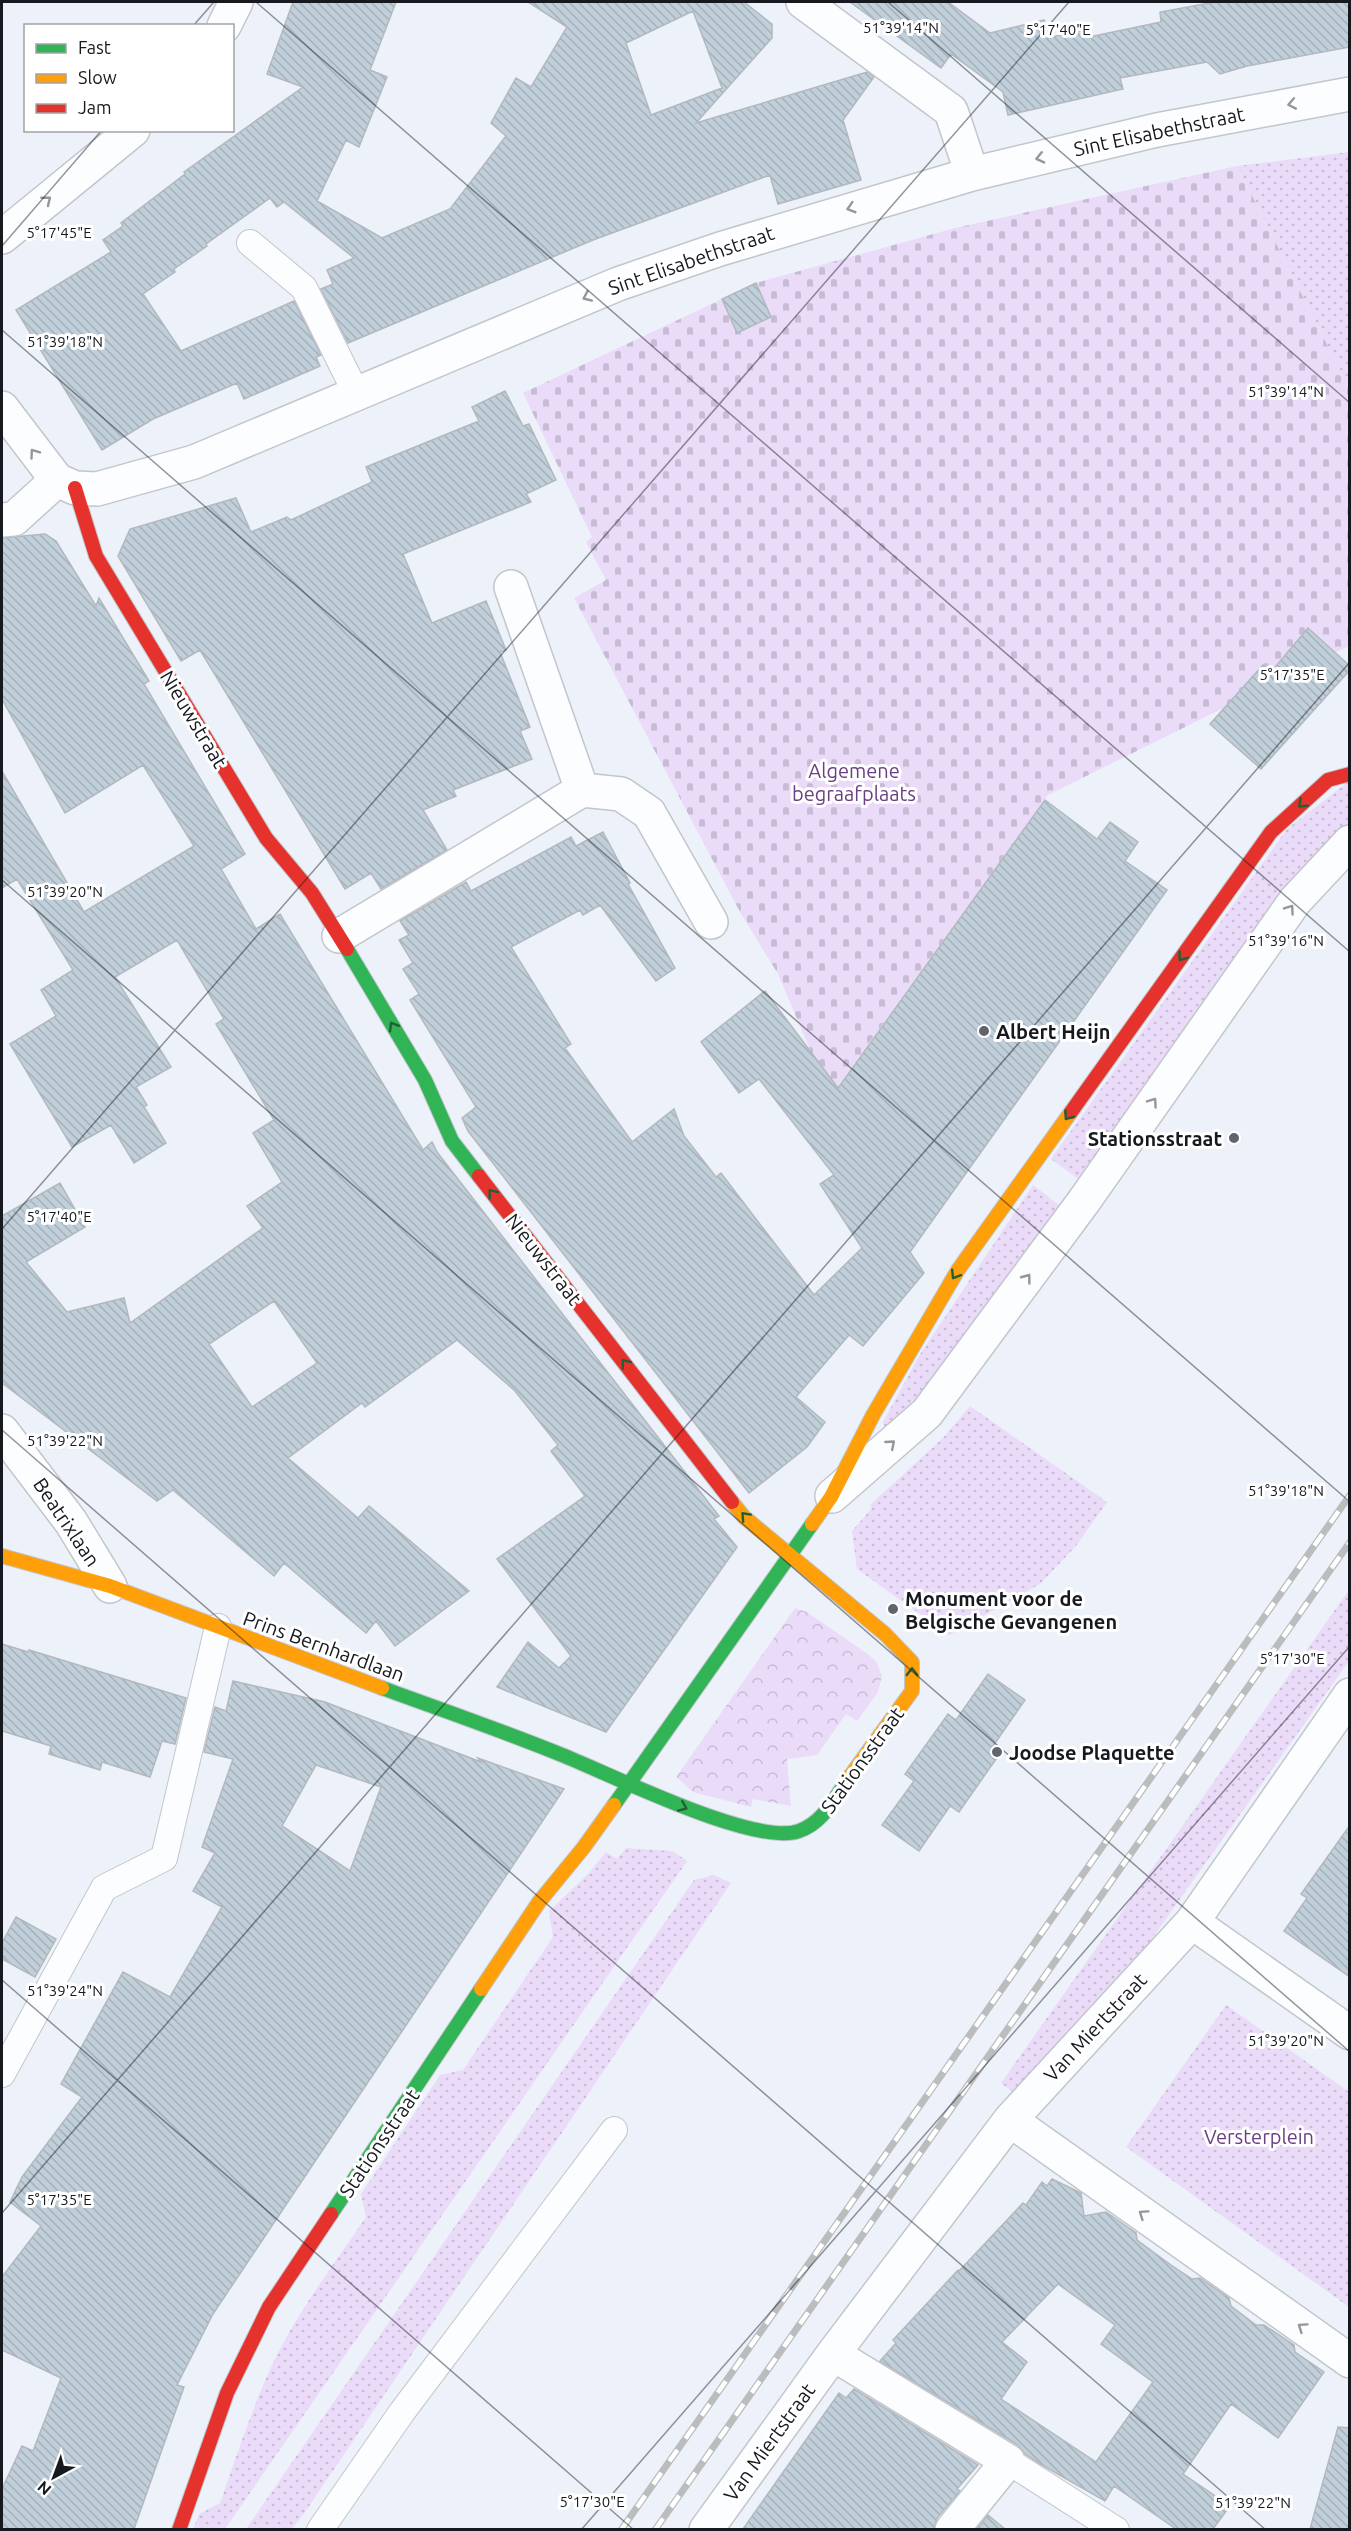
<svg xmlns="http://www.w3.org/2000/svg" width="1351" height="2531" font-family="Ubuntu,sans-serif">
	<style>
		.grass { fill: url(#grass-dots) }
		.forest { fill: url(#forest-crowns) }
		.cemetery { fill: url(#cemetery-stones) }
		.building { fill: url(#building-back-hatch); stroke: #b3b8bd; stroke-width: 1.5; fill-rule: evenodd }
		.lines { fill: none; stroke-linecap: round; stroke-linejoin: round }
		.lane-casing { stroke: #c2c6cc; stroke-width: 28 }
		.street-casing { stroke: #c2c6cc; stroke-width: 36 }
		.fast-casing { stroke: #c2c6cc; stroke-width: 16 }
		.slow-casing { stroke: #c2c6cc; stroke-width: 16 }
		.jam-casing { stroke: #c2c6cc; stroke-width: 16 }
		.lane { stroke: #fcfdfe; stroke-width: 26 }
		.street { stroke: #fcfdfe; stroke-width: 33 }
		.fast { stroke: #30b455; stroke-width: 14 }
		.slow { stroke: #ff9f0a; stroke-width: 14 }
		.jam { stroke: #e5322d; stroke-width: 14 }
		.rail-casing { stroke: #bbbcbe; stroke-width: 7 }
		.rail { stroke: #fff; stroke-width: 4.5; stroke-dasharray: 14; stroke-linecap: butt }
		.oneway { stroke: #949699 }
		.oneway2 { stroke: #225f37 }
		.ticks { fill: none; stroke: #16191e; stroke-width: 1.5; stroke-opacity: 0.45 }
		.poi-dot { fill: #61656b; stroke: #fff; stroke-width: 2 }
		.labels { text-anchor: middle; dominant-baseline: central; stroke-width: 6; stroke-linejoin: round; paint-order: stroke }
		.street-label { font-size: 20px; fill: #16191e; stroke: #fff }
		.park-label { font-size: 20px; fill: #6a3e82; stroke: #fff }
		.poi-label { font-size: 20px; font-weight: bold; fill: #16191e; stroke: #fff; text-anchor: start }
		.ticks-label { font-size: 15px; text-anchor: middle; fill: #16191e; stroke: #fff; stroke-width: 6; stroke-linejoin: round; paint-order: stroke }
	</style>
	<defs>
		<pattern id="grass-dots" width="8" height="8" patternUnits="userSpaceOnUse" patternTransform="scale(1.5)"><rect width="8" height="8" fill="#eadbf9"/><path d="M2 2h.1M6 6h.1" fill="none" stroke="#c8bbd5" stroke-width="1.8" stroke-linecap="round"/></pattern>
		<pattern id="forest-crowns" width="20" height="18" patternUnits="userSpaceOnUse" patternTransform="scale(1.5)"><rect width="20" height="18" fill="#eadbf9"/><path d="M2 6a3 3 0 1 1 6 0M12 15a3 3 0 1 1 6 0" fill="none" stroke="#c8bbd5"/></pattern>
		<pattern id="cemetery-stones" width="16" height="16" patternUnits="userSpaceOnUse" patternTransform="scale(1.5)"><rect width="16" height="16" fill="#eadbf9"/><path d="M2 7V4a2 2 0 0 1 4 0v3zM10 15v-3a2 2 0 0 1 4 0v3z" fill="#c8bbd5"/></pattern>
		<pattern id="building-back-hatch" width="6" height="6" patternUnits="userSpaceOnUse" patternTransform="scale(1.5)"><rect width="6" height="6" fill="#c0cfda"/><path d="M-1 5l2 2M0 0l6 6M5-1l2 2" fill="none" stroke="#a4b1bb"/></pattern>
	</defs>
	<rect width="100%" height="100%" fill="#edf2fa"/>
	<path class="grass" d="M1349,152V388L1237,166Z
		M1349,781V830L1081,1181L1051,1159L1287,829Z
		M1033,1185L1063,1208L933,1390L886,1431L883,1422L919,1356Z
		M970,1406L1107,1502L1076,1546L1040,1584L949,1635L857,1569L852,1531L872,1508L870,1505L943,1438Z
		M1349,1590V1661L1146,1947L1013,2092L1001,2083Z
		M626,1848L672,1851L687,1861L225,2529L193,2530L199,2514L220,2503C237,2455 252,2407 274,2361C299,2310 334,2264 366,2217L361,2194L440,2075L463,2070L553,1937L549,1911L588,1874L606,1852L617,1859Z
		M714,1875L731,1883L305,2512L292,2529H246L694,1880Z
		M1226,2005L1349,2092V2307L1126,2147Z"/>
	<path class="forest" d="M795,1608L807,1612L869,1655L877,1663L882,1676L878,1692L857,1721L846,1714L817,1755L787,1759L791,1806L753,1799L751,1807L693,1792L676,1777Z"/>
	<path class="cemetery" d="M1237,166L1349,388V646L1048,795L830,1097L778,974L740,912L574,598L606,580L586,542L592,537L523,393L756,283L955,228Z"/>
	<path class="building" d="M293,2H396L370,70L387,77L359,147L346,140L317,201L382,238L450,209L506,136L491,123L516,78L531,87L567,27L528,2H744L772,24V38L696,123L867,72L874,77L843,120L861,180L778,204L770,175L593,240L348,343L321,289L333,284L327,270L354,258L284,202L277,207L270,198L206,244L207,246L174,269L175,272L143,294L181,351L294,301L321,355L316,357L320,366L244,399L237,383L153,419L102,450L16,310L111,252L103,240L123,226L121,223L185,174L184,172L303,87L267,74ZM693,11L722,88L651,115L626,43Z
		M850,2H948L990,33L1044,20L1048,38L1087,29L1089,37L1161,22L1160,12L1215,2H1350V47L1247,66L1220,74L1207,62L1120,78L1123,89L1008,115L1003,92L951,54L941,68Z
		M756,283L771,317L737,333L722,299Z
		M505,391L523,426L529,424L556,480L526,494L531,502L403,554L432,623L486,601L506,650L500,652L530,727L520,731L532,759L453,790L456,796L423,810L447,850L381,889L371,873L345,889L200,650L181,661L118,556L130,529L236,498L251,532L287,517L291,520L372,482L366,467L479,421L472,407Z
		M45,534L56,541L96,606L99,598L149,681L144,684L245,854L221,869L256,929L280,914L423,1150L432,1142L437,1152L719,1516L714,1519L737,1547L606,1732L497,1687L528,1642L559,1668L571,1656L497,1559L585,1496L551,1451L558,1445L515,1391L457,1340L365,1407L362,1403L288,1458L358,1518L369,1506L469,1591L395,1646L376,1621L366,1633L284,1563L274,1576L173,1490L157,1501L2,1383V1216L60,1183L85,1227L26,1262L67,1312L124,1298L130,1323L263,1228L247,1206L282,1182L253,1133L274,1120L216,1024L224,1019L177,940L115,977L171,1067L136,1087L147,1105L144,1107L166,1143L134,1163L111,1125L72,1147L10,1044L56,1016L41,990L73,970L17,879L2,888V771L84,912L194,846L143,765L65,813L2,699V538ZM274,1301L317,1363L252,1407L209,1344Z
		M1308,628L1350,666V670L1261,769L1210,724L1263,665L1271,672Z
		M1045,800L1097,839L1110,822L1138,842L1125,861L1167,890L910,1252L924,1273L863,1346L849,1335L796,1397L825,1422L807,1447L749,1493L468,1131L462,1118L476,1107L410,1000L419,994L403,969L413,963L399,940L409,935L400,921L466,882L471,891L571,837L576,846L603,832L630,883L628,884L675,968L656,981L600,905L583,915L580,910L511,947L571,1044L565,1048L632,1142L674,1109L684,1136L716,1177L721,1173L814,1295L862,1248L820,1184L834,1175L759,1079L739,1093L701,1042L765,991L838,1088Z
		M2,1644L28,1652L29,1650L186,1698L175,1744L162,1741L150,1777L102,1762L100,1770L49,1754L51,1746L2,1731Z
		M988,1674L1025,1700L993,1746L1001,1752L959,1812L950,1806L919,1851L882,1825L914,1781L905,1774L948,1714L956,1720Z
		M233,1681L325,1702L481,1762L478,1758L564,1789L213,2314L177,2385L184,2387L134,2529H2V2489L22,2446L33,2451L61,2378L2,2350V2277L41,2226L10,2202L22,2177L82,2097L61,2084L123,1972L170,1997L222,1907L193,1891L215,1853L202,1847L233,1759L204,1752L215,1707L226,1711ZM316,1765L381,1787L350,1871L282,1826Z
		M1350,1825V1977L1284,1931L1307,1898L1301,1894Z
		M16,1917L56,1939L35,1977L2,1959V1943Z
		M1052,2179L1081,2193L1084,2216L1106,2212L1136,2233L1137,2240L1171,2265L1192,2279L1200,2278L1229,2298L1231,2306L1256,2325H1264L1294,2345L1295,2352L1324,2372L1278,2438L1231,2404L1183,2474L1230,2506L1213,2529H1176L1114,2486L1105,2501L1042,2465L1025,2454L1018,2445L880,2361L896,2343L893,2340L958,2270L959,2271L1023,2203L1026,2205L1042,2182L1047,2186ZM1058,2284L1115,2325L1101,2344L1153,2382L1096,2462L1001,2399L1027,2362L1002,2342Z
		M854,2389L978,2465L957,2489L960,2491L937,2518L934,2529H743L839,2393L846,2398Z
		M1338,2427L1350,2428V2529H1310Z
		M988,2515L1005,2529H977Z"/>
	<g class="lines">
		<g class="lane-casing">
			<path id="lane" d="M250,243L304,288L356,393
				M2,2074L104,1888L164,1858L218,1627
				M1008,2461L1116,2530
				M320,2530L402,2412L614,2130"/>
		</g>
		<g class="street-casing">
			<path id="street" d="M803,2L951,111L972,174
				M224,26L236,2
				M2,237L133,130
				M2,408L57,480L75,488L97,489L194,462L618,284L720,249L972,174L1157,130L1350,94
				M2,520L14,519L57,480
				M511,587L582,790L621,794L649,813L711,922
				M339,936L582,790
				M2,1431L71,1522L110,1586
				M832,1496L927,1413L1084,1201L1295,901L1350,842
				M1192,1922L1350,2033
				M1010,2120L1350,2361
				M833,2354L1008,2461L952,2530
				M706,2530L833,2354L1010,2120L1192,1922L1350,1695"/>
		</g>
		<g class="fast-casing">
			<path id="fast" d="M347,949L425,1080L452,1141L479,1176
				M382,1688C442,1710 503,1731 562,1755C610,1774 755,1847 799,1831C822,1823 833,1801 846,1782
				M614,1805L812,1524
				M331,2214L481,1989"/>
		</g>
		<g class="slow-casing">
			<path id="slow" d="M732,1502L744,1517L885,1634L912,1662V1691L846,1782
				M812,1524L831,1497L873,1415L958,1270L1071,1112
				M2,1556L110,1586L382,1688
				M481,1989L539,1902L584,1847L614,1805"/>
		</g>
		<g class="jam-casing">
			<path id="jam" d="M75,488L96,556L266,838L312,893L347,949
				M1071,1112L1271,832L1328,780L1350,774
				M479,1176L732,1502
				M179,2530L227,2393L269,2307L331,2214"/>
		</g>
		<use href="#lane" class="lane"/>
		<use href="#street" class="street"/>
		<use href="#fast" class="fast"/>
		<use href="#slow" class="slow"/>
		<use href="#jam" class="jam"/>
		<g class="rail-casing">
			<path id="rail" d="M621,2530L1350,1495
				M655,2530L1350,1542"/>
		</g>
		<use href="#rail" class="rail"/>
	</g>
	<defs><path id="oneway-chevron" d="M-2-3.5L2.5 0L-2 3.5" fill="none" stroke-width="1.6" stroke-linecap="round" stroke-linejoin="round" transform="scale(1.5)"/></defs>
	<g class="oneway">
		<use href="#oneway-chevron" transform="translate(1292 104) rotate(169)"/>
		<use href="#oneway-chevron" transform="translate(1040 158) rotate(167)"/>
		<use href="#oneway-chevron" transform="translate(47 200) rotate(-39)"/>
		<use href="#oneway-chevron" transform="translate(851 208) rotate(163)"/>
		<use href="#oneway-chevron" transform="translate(587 297) rotate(156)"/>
		<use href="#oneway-chevron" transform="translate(34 453) rotate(-126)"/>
		<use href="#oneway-chevron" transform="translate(1290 909) rotate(-55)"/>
		<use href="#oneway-chevron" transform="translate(1153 1102) rotate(-55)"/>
		<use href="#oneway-chevron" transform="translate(1027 1278) rotate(-53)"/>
		<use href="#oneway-chevron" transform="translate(891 1444) rotate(-41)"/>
		<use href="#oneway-chevron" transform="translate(1143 2214) rotate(-145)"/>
		<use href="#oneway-chevron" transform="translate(1302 2327) rotate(-145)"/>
	</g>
	<g class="oneway2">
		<use href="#oneway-chevron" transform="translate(1302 804) rotate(137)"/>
		<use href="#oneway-chevron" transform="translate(1182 957) rotate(126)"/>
		<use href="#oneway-chevron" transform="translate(393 1026) rotate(-121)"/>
		<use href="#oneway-chevron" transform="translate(1068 1116) rotate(126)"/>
		<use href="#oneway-chevron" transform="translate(492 1193) rotate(-128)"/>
		<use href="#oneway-chevron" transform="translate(955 1275) rotate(122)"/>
		<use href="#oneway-chevron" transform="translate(625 1363) rotate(-128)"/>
		<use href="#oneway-chevron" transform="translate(745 1516) rotate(-133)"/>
		<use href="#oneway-chevron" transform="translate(912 1672) rotate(-90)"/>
		<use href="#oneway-chevron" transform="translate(683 1807) rotate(23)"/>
	</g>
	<path class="ticks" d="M256,2L1350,952M888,2L1350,403M193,26L214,2M2,246L102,130M2,330L1350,1502M2,880L1350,2052M2,1229L1069,2M2,1430L1266,2530M2,1980L634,2530M2,2213L1350,662M581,2530L1350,1646"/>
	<g class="poi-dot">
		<circle cx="984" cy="1031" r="6"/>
		<circle cx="1234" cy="1138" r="6"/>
		<circle cx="893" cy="1609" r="6"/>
		<circle cx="997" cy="1752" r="6"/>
	</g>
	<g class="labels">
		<g class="street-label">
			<text transform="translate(1159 131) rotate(-12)">Sint Elisabethstraat</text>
			<text transform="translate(691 260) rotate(-19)">Sint Elisabethstraat</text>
			<text transform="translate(194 719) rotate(59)">Nieuwstraat</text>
			<text transform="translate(544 1259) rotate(52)">Nieuwstraat</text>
			<text transform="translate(67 1522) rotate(56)">Beatrixlaan</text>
			<text transform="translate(324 1646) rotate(20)">Prins Bernhardlaan</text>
			<text transform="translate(862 1760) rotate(-54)">Stationsstraat</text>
			<text transform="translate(1095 2027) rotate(-47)">Van Miertstraat</text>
			<text transform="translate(379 2143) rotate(-56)">Stationsstraat</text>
			<text transform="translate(769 2442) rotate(-54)">Van Miertstraat</text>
		</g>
		<g class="park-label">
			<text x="854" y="770">Algemene<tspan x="854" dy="23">begraafplaats</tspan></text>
			<text x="1259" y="2136">Versterplein</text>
		</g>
		<g class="poi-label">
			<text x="996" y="1031">Albert Heijn</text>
			<text x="1222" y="1138" text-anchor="end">Stationsstraat</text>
			<text x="905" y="1598">Monument voor de<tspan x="905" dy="23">Belgische Gevangenen</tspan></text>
			<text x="1009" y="1752">Joodse Plaquette</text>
		</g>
	</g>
	<g class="ticks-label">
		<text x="901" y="33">51°39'14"N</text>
		<text x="1058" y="35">5°17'40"E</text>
		<text x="59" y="238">5°17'45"E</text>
		<text x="65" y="347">51°39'18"N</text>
		<text x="1286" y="397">51°39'14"N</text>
		<text x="1292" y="680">5°17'35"E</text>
		<text x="65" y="897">51°39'20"N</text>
		<text x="1286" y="946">51°39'16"N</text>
		<text x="59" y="1222">5°17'40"E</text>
		<text x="65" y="1446">51°39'22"N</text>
		<text x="1286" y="1496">51°39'18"N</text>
		<text x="1292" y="1664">5°17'30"E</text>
		<text x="65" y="1996">51°39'24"N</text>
		<text x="1286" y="2046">51°39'20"N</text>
		<text x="59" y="2205">5°17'35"E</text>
		<text x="592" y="2507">5°17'30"E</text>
		<text x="1253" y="2508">51°39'22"N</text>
	</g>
	<rect width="1351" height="2531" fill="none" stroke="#16191e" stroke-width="6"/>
	<rect x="24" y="24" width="210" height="108" fill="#ffffff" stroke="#a2a3a5" stroke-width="1.5"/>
	<rect x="36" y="44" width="30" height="9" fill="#30b455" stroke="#a2a3a5" stroke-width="1.5"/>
	<text x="78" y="54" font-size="18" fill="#16191e">Fast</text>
	<rect x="36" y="74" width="30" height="9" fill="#ff9f0a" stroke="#a2a3a5" stroke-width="1.5"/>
	<text x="78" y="84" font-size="18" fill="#16191e">Slow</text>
	<rect x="36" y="104" width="30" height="9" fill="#e5322d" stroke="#a2a3a5" stroke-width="1.5"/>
	<text x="78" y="114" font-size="18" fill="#16191e">Jam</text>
	<g transform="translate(54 2477) rotate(221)" stroke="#ffffff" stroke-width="4.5" paint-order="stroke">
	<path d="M0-4.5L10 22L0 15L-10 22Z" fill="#16191e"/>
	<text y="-9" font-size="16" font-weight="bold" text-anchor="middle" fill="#16191e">N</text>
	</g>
</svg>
